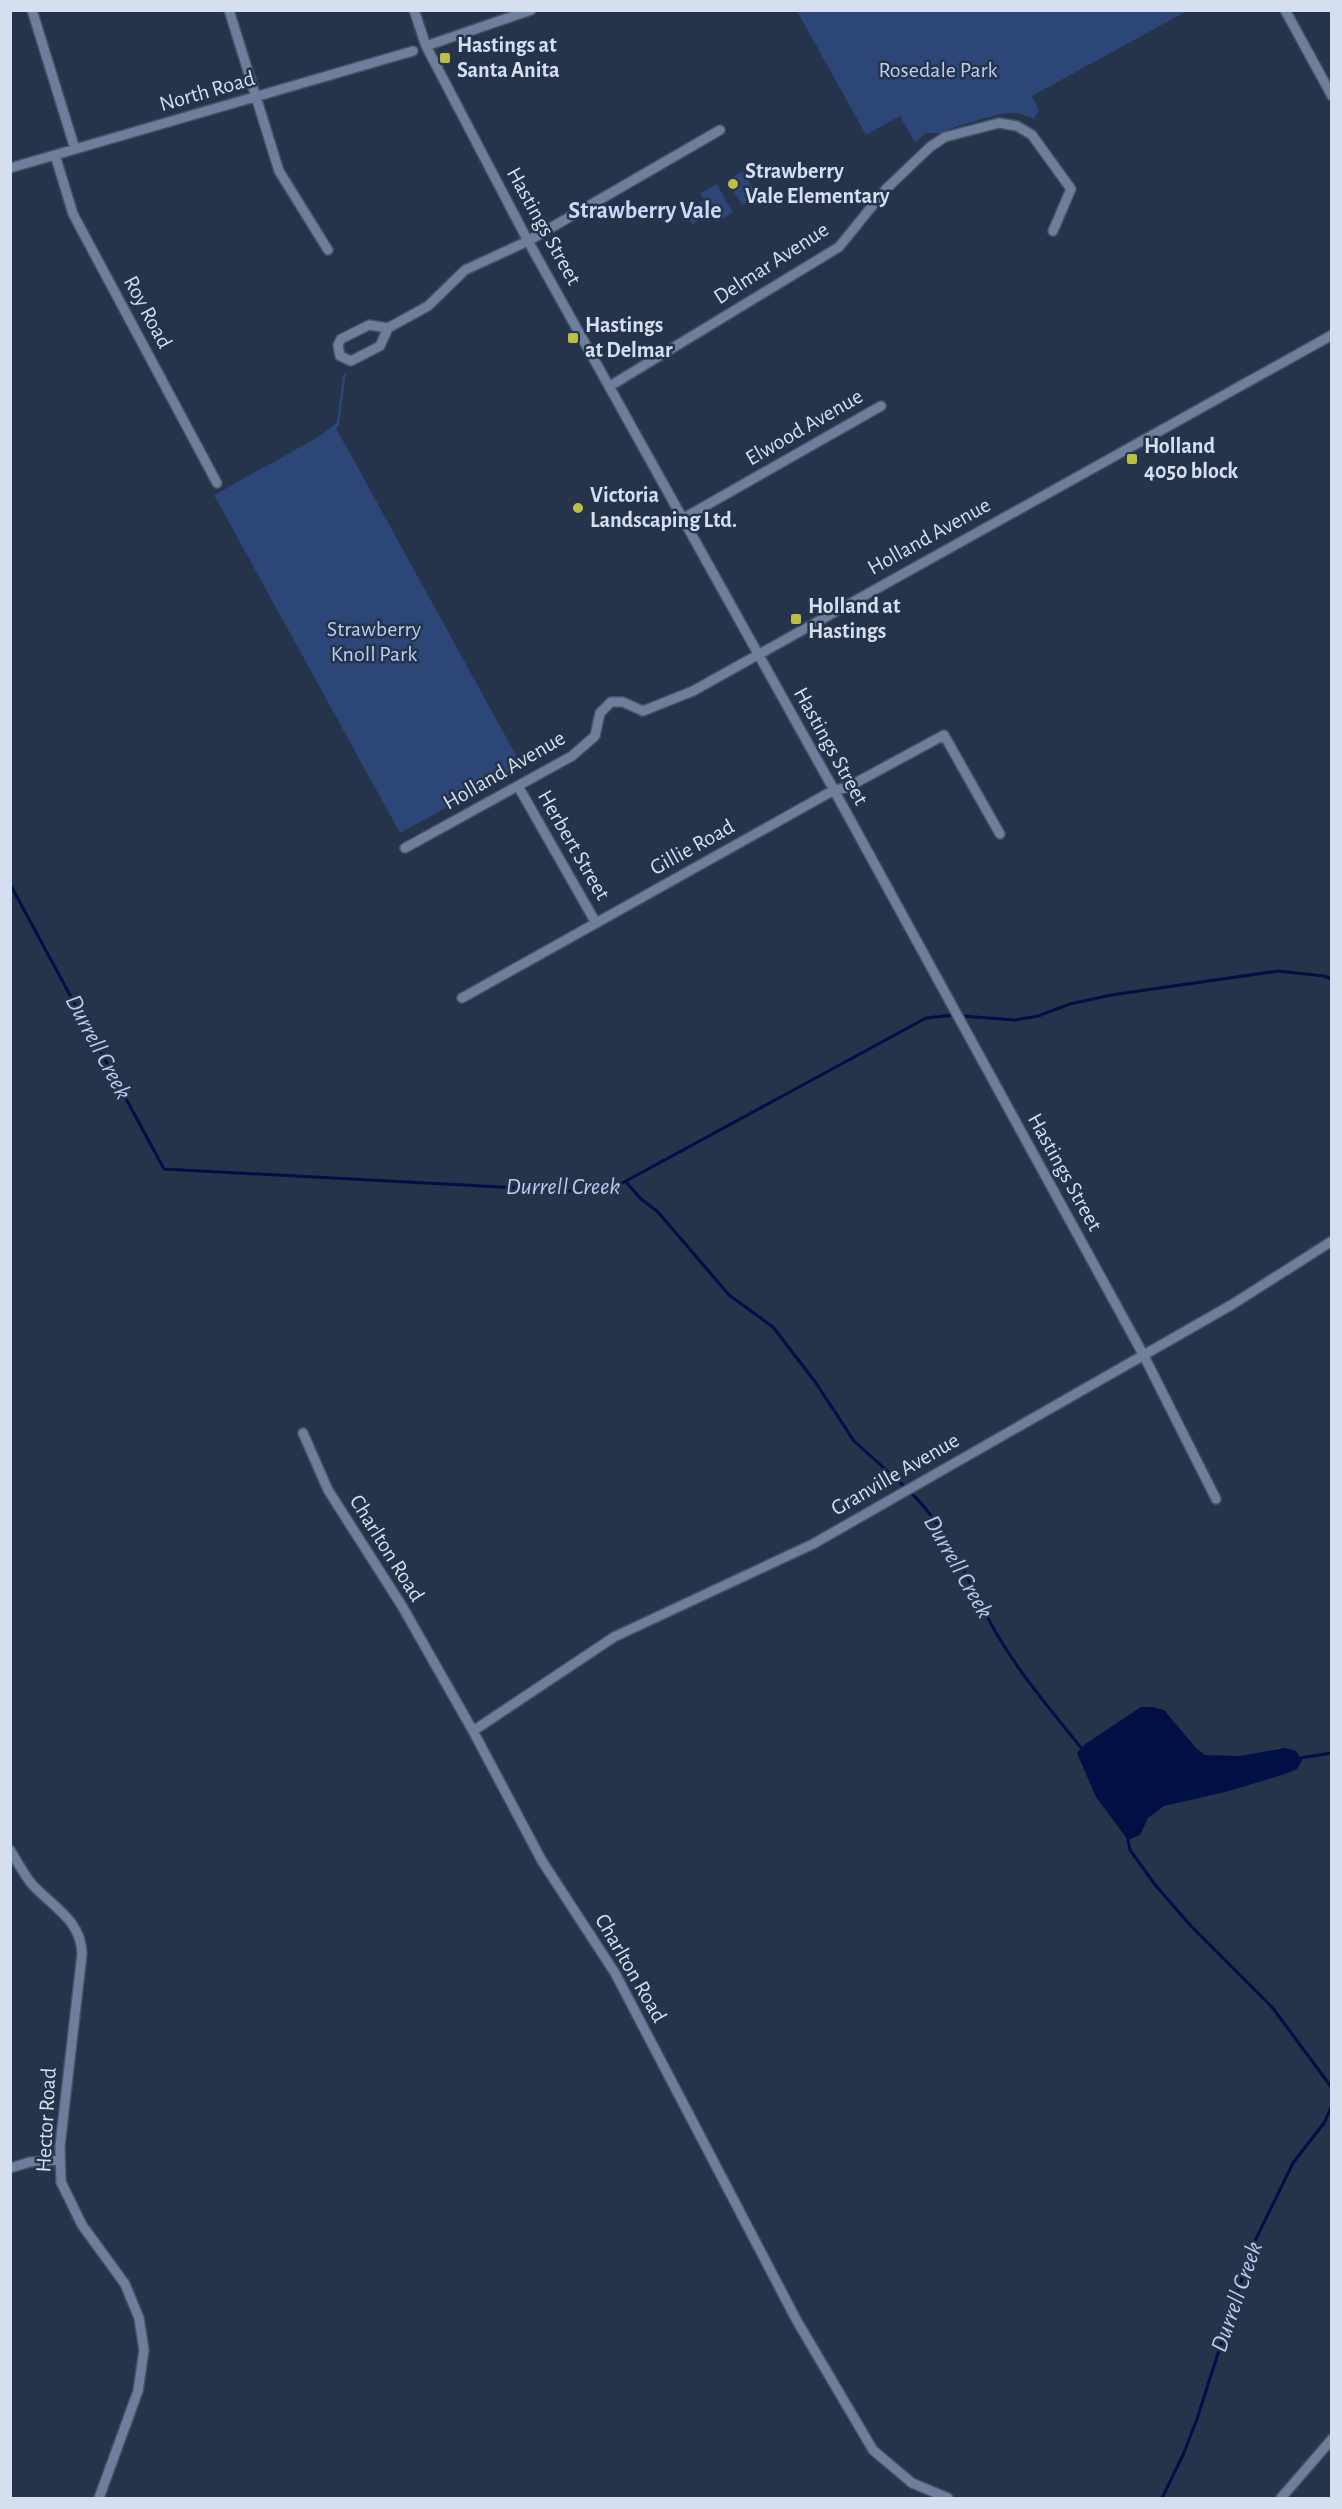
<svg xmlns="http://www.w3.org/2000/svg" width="1342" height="2509" font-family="'Alegreya Sans',sans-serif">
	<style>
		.green { fill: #2b4677 }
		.water { fill: #000f44 }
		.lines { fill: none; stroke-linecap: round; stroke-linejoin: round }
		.stream { stroke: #000f44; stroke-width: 3 }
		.minor-casing { stroke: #465166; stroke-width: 12 }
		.minor { stroke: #6e7f9b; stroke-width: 9 }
		.poi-dot { fill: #bbc044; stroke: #25334b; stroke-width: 2 }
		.labels { text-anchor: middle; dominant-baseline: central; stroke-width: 5; stroke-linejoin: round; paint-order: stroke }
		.poi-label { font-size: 22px; font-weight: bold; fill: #d6dfef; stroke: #25334b; text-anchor: start }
		.park-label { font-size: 22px; fill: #bacef1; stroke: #25334b }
		.street-label { font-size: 22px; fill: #d6dfef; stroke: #25334b }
		.neighbourhood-label { font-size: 24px; font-weight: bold; fill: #c8dafa; stroke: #25334b }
		.water-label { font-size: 24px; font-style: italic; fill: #b9cdf0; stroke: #25334b }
	</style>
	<rect width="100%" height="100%" fill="#25334b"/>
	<path class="green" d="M797,11H1187L1032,96L1039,110L1034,119L1018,113L1001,114L958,126L940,133H926L915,143L900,116L866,135Z
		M743,171L757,196L742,205L727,180Z
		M717,184L733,213L716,222L704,202L710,214L692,224L686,212L704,200L700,193Z
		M346,373L339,425L336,428L522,766L400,833L214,495L320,436L337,422L343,375Z"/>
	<path class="water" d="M1141,1707H1152L1164,1710L1196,1748L1205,1755L1240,1756L1285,1748L1296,1751L1302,1760L1297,1769L1285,1774L1229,1791L1164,1806L1148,1818L1140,1835L1128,1840L1096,1797L1077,1753L1084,1745Z"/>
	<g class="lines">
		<path class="stream" d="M10,884L164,1169L576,1191L615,1187L926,1018L955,1015
			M962,1016L1015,1020L1038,1016L1070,1004L1111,995L1278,971L1324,976L1332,979
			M627,1183L641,1199L658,1212L729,1295L773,1327L816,1383L854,1441L905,1487
			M910,1492C953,1532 970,1592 1001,1641C1024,1679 1054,1714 1082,1749
			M1300,1758L1332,1753
			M1128,1840L1130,1850L1156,1886L1191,1926L1272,2007L1332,2088
			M1162,2498L1183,2455L1197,2419L1252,2247L1293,2163L1324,2123L1332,2106"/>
		<g class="minor-casing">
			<path id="minor" d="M32,10L75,149
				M229,10L279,171L328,250
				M414,10L426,46L528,241L834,790L1143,1354L1216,1499
				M1285,10L1332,96
				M426,46L531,10
				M55,155L73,214L217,483
				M10,168L413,51
				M388,328L380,346L351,361L340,356L338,345L341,339L369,325L388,328L428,306L465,270L528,241L720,130
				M610,386L839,247L886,189L930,147L945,137L999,123L1017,126L1032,135L1071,189L1053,231
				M684,518L881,406
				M518,786L596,923
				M405,848L572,756L595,736L600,713L611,702H623L643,711L693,691L1332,335
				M462,998L834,790L846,788L944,735L1000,834
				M303,1433L328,1490L402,1606L473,1731L542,1861L615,1973L797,2321L873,2450L912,2483L948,2498
				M473,1731L614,1637L813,1544L1233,1304L1332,1241
				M10,1850C17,1861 23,1873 31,1883C52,1907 81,1919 82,1954L60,2146L61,2182L82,2225L125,2284L139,2318L144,2350L138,2391L99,2498
				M10,2168L30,2162L60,2160
				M1281,2498L1332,2439"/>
		</g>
		<use href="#minor" class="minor"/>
	</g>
	<g class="poi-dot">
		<rect x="439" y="52" width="12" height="12" rx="3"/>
		<circle cx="733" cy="184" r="6"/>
		<rect x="567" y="332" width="12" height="12" rx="3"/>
		<rect x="1126" y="453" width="12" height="12" rx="3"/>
		<circle cx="578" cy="508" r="6"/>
		<rect x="790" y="613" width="12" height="12" rx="3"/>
	</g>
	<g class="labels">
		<g class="poi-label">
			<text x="457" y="45">Hastings at<tspan x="457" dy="25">Santa Anita</tspan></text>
			<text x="745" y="171">Strawberry<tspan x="745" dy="25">Vale Elementary</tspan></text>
			<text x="585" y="325">Hastings<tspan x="585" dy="25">at Delmar</tspan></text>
			<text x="1144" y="446">Holland<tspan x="1144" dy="25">4050 block</tspan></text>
			<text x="590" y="495">Victoria<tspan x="590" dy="25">Landscaping Ltd.</tspan></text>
			<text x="808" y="606">Holland at<tspan x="808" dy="25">Hastings</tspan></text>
		</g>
		<g class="park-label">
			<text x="938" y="70">Rosedale Park</text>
			<text x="374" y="629">Strawberry<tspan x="374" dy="25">Knoll Park</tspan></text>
		</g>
		<g class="street-label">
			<text transform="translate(207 91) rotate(-16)">North Road</text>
			<text transform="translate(544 226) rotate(61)">Hastings Street</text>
			<text transform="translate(771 263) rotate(-33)">Delmar Avenue</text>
			<text transform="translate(148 312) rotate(62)">Roy Road</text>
			<text transform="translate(804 427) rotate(-30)">Elwood Avenue</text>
			<text transform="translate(929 536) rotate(-29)">Holland Avenue</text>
			<text transform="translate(831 746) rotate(61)">Hastings Street</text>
			<text transform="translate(504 770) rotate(-30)">Holland Avenue</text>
			<text transform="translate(574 845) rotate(60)">Herbert Street</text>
			<text transform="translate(692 847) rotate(-29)">Gillie Road</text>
			<text transform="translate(1065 1172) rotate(61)">Hastings Street</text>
			<text transform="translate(895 1474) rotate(-30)">Granville Avenue</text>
			<text transform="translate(387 1548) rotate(58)">Charlton Road</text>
			<text transform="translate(631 1968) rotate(60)">Charlton Road</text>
			<text transform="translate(46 2120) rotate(-87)">Hector Road</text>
		</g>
		<g class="neighbourhood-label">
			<text x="645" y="211">Strawberry Vale</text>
		</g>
		<g class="water-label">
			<text transform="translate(98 1047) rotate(62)">Durrell Creek</text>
			<text x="563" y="1187">Durrell Creek</text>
			<text transform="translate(958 1567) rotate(60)">Durrell Creek</text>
			<text transform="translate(1237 2297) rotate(-71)">Durrell Creek</text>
		</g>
	</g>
	<rect width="1342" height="2509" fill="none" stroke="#d6dfef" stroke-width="24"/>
</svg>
